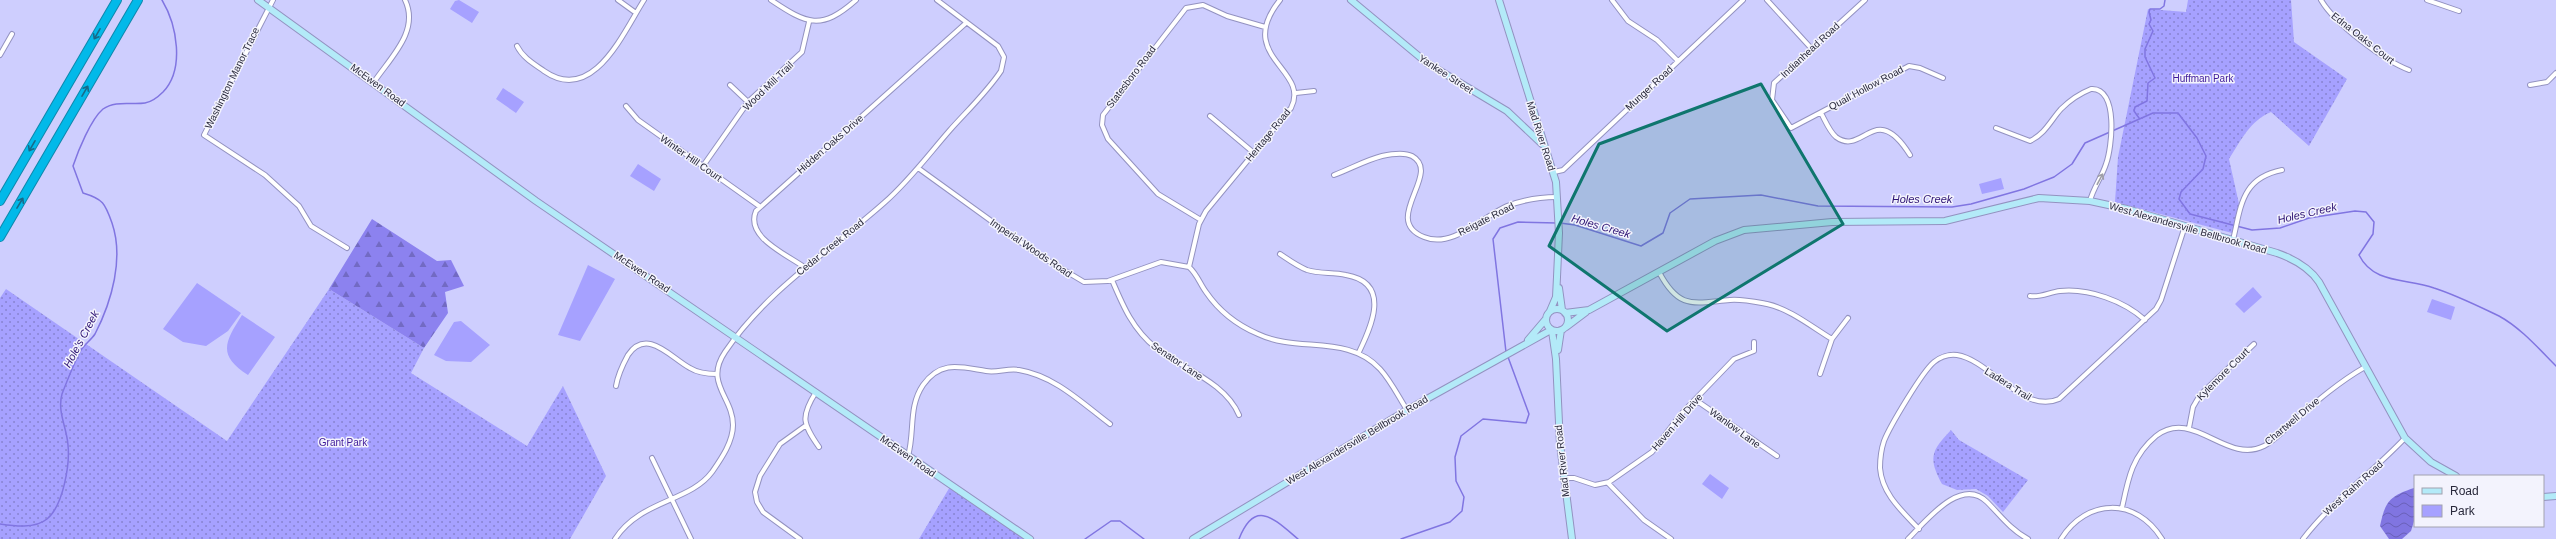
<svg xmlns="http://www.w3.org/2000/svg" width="2556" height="539" font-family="Helvetica,sans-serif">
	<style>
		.green { fill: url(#green-dots) }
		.forest { fill: url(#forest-firs) }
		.pitch { fill: #a6a1ff }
		.water { fill: url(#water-waves) }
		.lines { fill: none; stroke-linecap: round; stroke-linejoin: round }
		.stream { stroke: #8075e1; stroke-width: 1.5 }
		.street-casing { stroke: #9392c0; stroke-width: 6 }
		.secondary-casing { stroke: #9392c0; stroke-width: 8 }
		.highway-casing { stroke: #1087ac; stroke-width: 10 }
		.street { stroke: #fff; stroke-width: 4 }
		.secondary { stroke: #b3eaf8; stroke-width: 6 }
		.highway { stroke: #02b9e9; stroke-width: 8 }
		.oneway { stroke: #176a89 }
		.oneway2 { stroke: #9f9fa7 }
		.marked { fill: #0f766e; fill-opacity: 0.2; stroke: #0f766e; stroke-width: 3; stroke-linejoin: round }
		.labels { text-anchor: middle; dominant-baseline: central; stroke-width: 3; stroke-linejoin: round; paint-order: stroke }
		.street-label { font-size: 10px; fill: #29293b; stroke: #f3f3fd }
		.park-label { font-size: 10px; fill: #3d1899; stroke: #f3f3fd }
		.water-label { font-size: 11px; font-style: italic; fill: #2d1373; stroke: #f3f3fd }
	</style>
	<defs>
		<pattern id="green-dots" width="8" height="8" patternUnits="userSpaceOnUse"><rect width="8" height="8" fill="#a6a1ff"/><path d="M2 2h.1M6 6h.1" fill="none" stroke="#8783d0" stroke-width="1.8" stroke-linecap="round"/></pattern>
		<pattern id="forest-firs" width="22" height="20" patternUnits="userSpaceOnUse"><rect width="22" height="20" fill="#8c82ef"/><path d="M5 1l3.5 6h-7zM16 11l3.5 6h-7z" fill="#726ac3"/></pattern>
		<pattern id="water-waves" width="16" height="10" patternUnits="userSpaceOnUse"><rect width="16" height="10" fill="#8075e1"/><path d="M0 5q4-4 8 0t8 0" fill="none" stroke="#6960b8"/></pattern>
	</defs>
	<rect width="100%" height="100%" fill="#cecefe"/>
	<path class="green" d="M2188,0H2291L2294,42L2347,79L2309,146L2271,112C2250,121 2241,140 2229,159L2239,204L2232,233L2115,202L2118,157L2148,9L2186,12Z
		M6,289L227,441L329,289L424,348L411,373L527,446L563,386L606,476L570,539H0V298Z
		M1951,430L1959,440L2028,480L2003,512L1988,496L1976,489L1957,490L1942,484C1928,458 1931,451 1951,430Z
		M951,485L1030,539H919Z"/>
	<path class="forest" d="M372,219L437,261L451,260L464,286L445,292L448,313L424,348L329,289Z"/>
	<path class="pitch" d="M459,0L479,12L472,23L450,9L455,1Z
		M503,88L524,102L516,113L496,99Z
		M638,164L661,179L654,191L630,176Z
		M2001,178L2004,189L1982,194L1979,184Z
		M588,265L615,279L580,341L558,335Z
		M197,283L241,313L228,331L206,346L183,342L163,329Z
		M2253,287L2262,297L2244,313L2235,304Z
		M2432,299L2455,307L2451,320L2427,312Z
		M242,315L275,337L248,375C217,355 225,342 242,315Z
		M461,321L490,345L471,362L446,361L434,355L454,322Z
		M1710,474L1729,488L1722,499L1702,484Z"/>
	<path class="water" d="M2414,488L2415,518L2411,531L2402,539H2389L2380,526C2385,502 2389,496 2414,488Z"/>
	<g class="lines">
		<path class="stream" d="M2139,118L2134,111L2135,107L2147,101L2148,83L2155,78L2145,57V49L2153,31L2149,24L2151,20L2149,12L2150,9H2160L2164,6L2165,0
			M1560,223L1575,225L1641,246L1663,233L1670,213L1690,199L1761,195L1818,206L1952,207L1971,204L2024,189L2054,177L2072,164L2085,143L2153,113H2178L2197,138L2206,156L2203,169L2181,192L2179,199L2190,214L2252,230L2280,228L2309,218L2355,211L2366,212L2374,222L2373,234L2359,255C2374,285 2408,278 2434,288C2456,295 2478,306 2499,316C2521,328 2539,349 2556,366
			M1506,352L1493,239L1500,228L1518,222L1557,223
			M0,524C14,526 35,529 47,519C63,506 70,465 68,445C67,428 57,412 62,394C67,381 74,363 81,350C85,344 91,340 95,334C112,301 124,258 112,223C105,203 103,199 83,193L73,166C78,151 91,119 103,109C115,100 132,105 145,103C151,102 159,96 163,92C185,69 177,25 162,0
			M1085,539L1111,521H1120L1144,539
			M1239,539C1255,498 1274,519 1298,539
			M1401,539L1450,522L1462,511L1464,497L1456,481L1455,457L1461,436L1483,419L1526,423L1529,414L1508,357"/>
		<g class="street-casing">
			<path id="street" d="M273,0L204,135L265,175L299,206L311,226L347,248
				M618,0L636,13
				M771,0C807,24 821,31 856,0
				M1612,0L1628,21L1657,40L1678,61
				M1767,0L1811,48
				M1865,0L1774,83L1772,100L1791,128L1909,66L1920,68L1943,78
				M2321,0C2335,24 2383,60 2409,70
				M2427,0L2459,11
				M517,46C523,58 534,64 544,71C593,105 623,33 644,0
				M0,55L12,34
				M374,82C390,58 420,31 405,0
				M730,85L748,102
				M2530,85L2547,82L2556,73
				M1296,93L1314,91
				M626,106L638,120L759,206
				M1821,113C1825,120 1829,131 1836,137C1863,157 1875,99 1910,155
				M1210,116L1254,153
				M1996,128L2030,141C2045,134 2051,120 2061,109C2069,101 2081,93 2091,89C2119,87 2112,148 2106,164C2102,177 2093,188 2090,201
				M703,166L748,102L802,52L809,22
				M918,168L1037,254L1084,282L1108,281L1161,262L1189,267C1197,274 1200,284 1206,292C1219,311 1237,325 1258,334C1298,353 1348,334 1380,369C1391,381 1398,396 1407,410
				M1554,172L1563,170L1743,0
				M1334,175C1350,169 1366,160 1382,156C1391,154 1404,152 1412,156C1443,173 1380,220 1424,237C1452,249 1482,217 1507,206C1523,200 1539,197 1557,197
				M1201,220L1158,194L1108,139L1102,125L1103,115L1186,8L1203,5L1227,16L1265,27
				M2233,240C2241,207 2241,178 2282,170
				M1280,254C1289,260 1297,266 1307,270C1320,274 1333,272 1346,275C1392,283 1371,327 1359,352
				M804,267C786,254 745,237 756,211L966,23
				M1189,267L1199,224L1206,211L1291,108C1311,69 1234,57 1280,0
				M1659,272C1679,310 1693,303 1730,300C1742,299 1756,302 1767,304C1790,309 1812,327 1832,339
				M1112,280C1123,306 1133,330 1156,348C1183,369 1225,382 1239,415
				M2030,296C2040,298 2050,292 2060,291C2089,288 2124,301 2145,320
				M1820,374L1832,339L1848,318
				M616,386C618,374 622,366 628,355C647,327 671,358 690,368C698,373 707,374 717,374
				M816,392C800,417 803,424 819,447
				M1692,403H1700L1777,456
				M2189,428L2193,407L2200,395L2254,344
				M908,456C915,432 908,407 923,385C941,360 960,367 986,371C997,373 1008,368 1019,370C1055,376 1082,403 1110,424
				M652,458L691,539
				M1563,478H1574L1595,485L1609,482L1652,452L1681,414L1734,359L1754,351V342
				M1608,483L1644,520L1671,539
				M2122,508C2128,479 2132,456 2156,436C2193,407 2226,465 2264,446C2276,440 2285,429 2295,420C2317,401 2339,382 2365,367
				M1919,529C1902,511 1882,494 1880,468C1880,459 1881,450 1884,441C1890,426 1922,372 1934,362C1940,357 1949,354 1957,355C1990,360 2023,415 2059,399L2156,309L2161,300L2185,226
				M615,539C640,500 690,502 712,472C721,459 733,442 733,425C733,397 704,383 725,352C767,290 830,251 885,202C909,181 929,154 950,130C967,111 987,92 1001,71L1004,57L998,46L937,0
				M800,539L763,512L757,502L755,492L760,476L780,444L805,426
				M1908,539C1926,521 1961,476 1987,502C2000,515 2011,530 2028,539
				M2061,539C2087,498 2136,497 2162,539
				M2303,539C2332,501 2372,473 2405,438"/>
		</g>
		<g class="secondary-casing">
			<path id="secondary" d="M258,0L536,201L1030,539
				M1351,0L1427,63L1507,111L1542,144
				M1499,0L1556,182L1559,233L1557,277L1556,297L1550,311
				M1559,288L1562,310
				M1546 320a11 11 0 1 1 22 0a11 11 0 1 1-22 0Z
				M1565,313L1589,310L1715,241L1744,230L1832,222L1945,221L2039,198L2090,201L2127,209L2277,253C2294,259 2309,267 2319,282L2405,438L2431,462L2456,476
				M1566,327L1586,312
				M1552,331L1556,359L1560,444L1572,539
				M1528,340L1545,320
				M1558,350L1561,330
				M2543,497L2556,496
				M1193,539L1407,410L1551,330"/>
		</g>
		<g class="highway-casing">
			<path id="highway" d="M0,201L117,0
				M0,237L138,0"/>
		</g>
		<use href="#street" class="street"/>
		<use href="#secondary" class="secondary"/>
		<use href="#highway" class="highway"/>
	</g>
	<defs><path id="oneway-shaft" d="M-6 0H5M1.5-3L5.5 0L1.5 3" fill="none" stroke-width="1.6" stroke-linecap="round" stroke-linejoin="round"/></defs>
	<g class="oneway">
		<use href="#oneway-shaft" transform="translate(97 34) rotate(120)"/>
		<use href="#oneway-shaft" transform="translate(85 91) rotate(-60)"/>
		<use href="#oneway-shaft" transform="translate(32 146) rotate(120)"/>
		<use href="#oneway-shaft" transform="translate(20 203) rotate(-59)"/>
	</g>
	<use class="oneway2" href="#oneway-shaft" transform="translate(2100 179) rotate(-62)"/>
	<path class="marked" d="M1761,84L1843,224L1667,331L1549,246L1599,144Z"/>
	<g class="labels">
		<g class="street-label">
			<text transform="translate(2363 38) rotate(38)">Edna Oaks Court</text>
			<text transform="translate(1810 50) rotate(-43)">Indianhead Road</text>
			<text transform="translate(1446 74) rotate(33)">Yankee Street</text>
			<text transform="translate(1131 77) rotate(-53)">Statesboro Road</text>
			<text transform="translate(232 78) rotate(-64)">Washington Manor Trace</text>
			<text transform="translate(378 85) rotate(36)">McEwen Road</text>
			<text transform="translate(768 86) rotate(-44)">Wood Mill Trail</text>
			<text transform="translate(1649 88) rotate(-43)">Munger Road</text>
			<text transform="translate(1866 88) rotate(-28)">Quail Hollow Road</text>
			<text transform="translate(1268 135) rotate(-51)">Heritage Road</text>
			<text transform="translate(1541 136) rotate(72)">Mad River Road</text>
			<text transform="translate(830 144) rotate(-41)">Hidden Oaks Drive</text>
			<text transform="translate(691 158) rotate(35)">Winter Hill Court</text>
			<text transform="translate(1486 219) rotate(-27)">Reigate Road</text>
			<text transform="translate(2188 228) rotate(16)">West Alexandersville Bellbrook Road</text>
			<text transform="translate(830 247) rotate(-39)">Cedar Creek Road</text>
			<text transform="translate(1031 248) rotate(34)">Imperial Woods Road</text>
			<text transform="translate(642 272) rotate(34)">McEwen Road</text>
			<text transform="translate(1177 361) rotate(34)">Senator Lane</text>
			<text transform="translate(2223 374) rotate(-45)">Kylemore Court</text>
			<text transform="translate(2008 384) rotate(32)">Ladera Trail</text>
			<text transform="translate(2292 421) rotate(-40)">Chartwell Drive</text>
			<text transform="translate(1677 422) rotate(-49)">Haven Hill Drive</text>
			<text transform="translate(1735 428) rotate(36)">Wanlow Lane</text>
			<text transform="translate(1357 440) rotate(-31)">West Alexandersville Bellbrook Road</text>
			<text transform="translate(908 456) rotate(35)">McEwen Road</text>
			<text transform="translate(1562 461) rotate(-96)">Mad River Road</text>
			<text transform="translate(2353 488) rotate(-42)">West Rahn Road</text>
		</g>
		<g class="park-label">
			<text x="2203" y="78">Huffman Park</text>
			<text x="343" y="442">Grant Park</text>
		</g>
		<g class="water-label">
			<text x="1922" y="199">Holes Creek</text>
			<text transform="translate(2307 213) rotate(-13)">Holes Creek</text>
			<text transform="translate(1601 226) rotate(16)">Holes Creek</text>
			<text transform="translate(81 339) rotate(-62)">Hole's Creek</text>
		</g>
	</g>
	<rect x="2414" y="475" width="130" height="52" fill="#f3f3fd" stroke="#a2a2af"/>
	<rect x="2422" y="488" width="20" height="6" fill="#b3eaf8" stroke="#a2a2af"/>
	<text x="2450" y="495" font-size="12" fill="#29293b">Road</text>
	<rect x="2422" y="505" width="20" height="12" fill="#a6a1ff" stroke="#a2a2af"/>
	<text x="2450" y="515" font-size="12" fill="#29293b">Park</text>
</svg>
